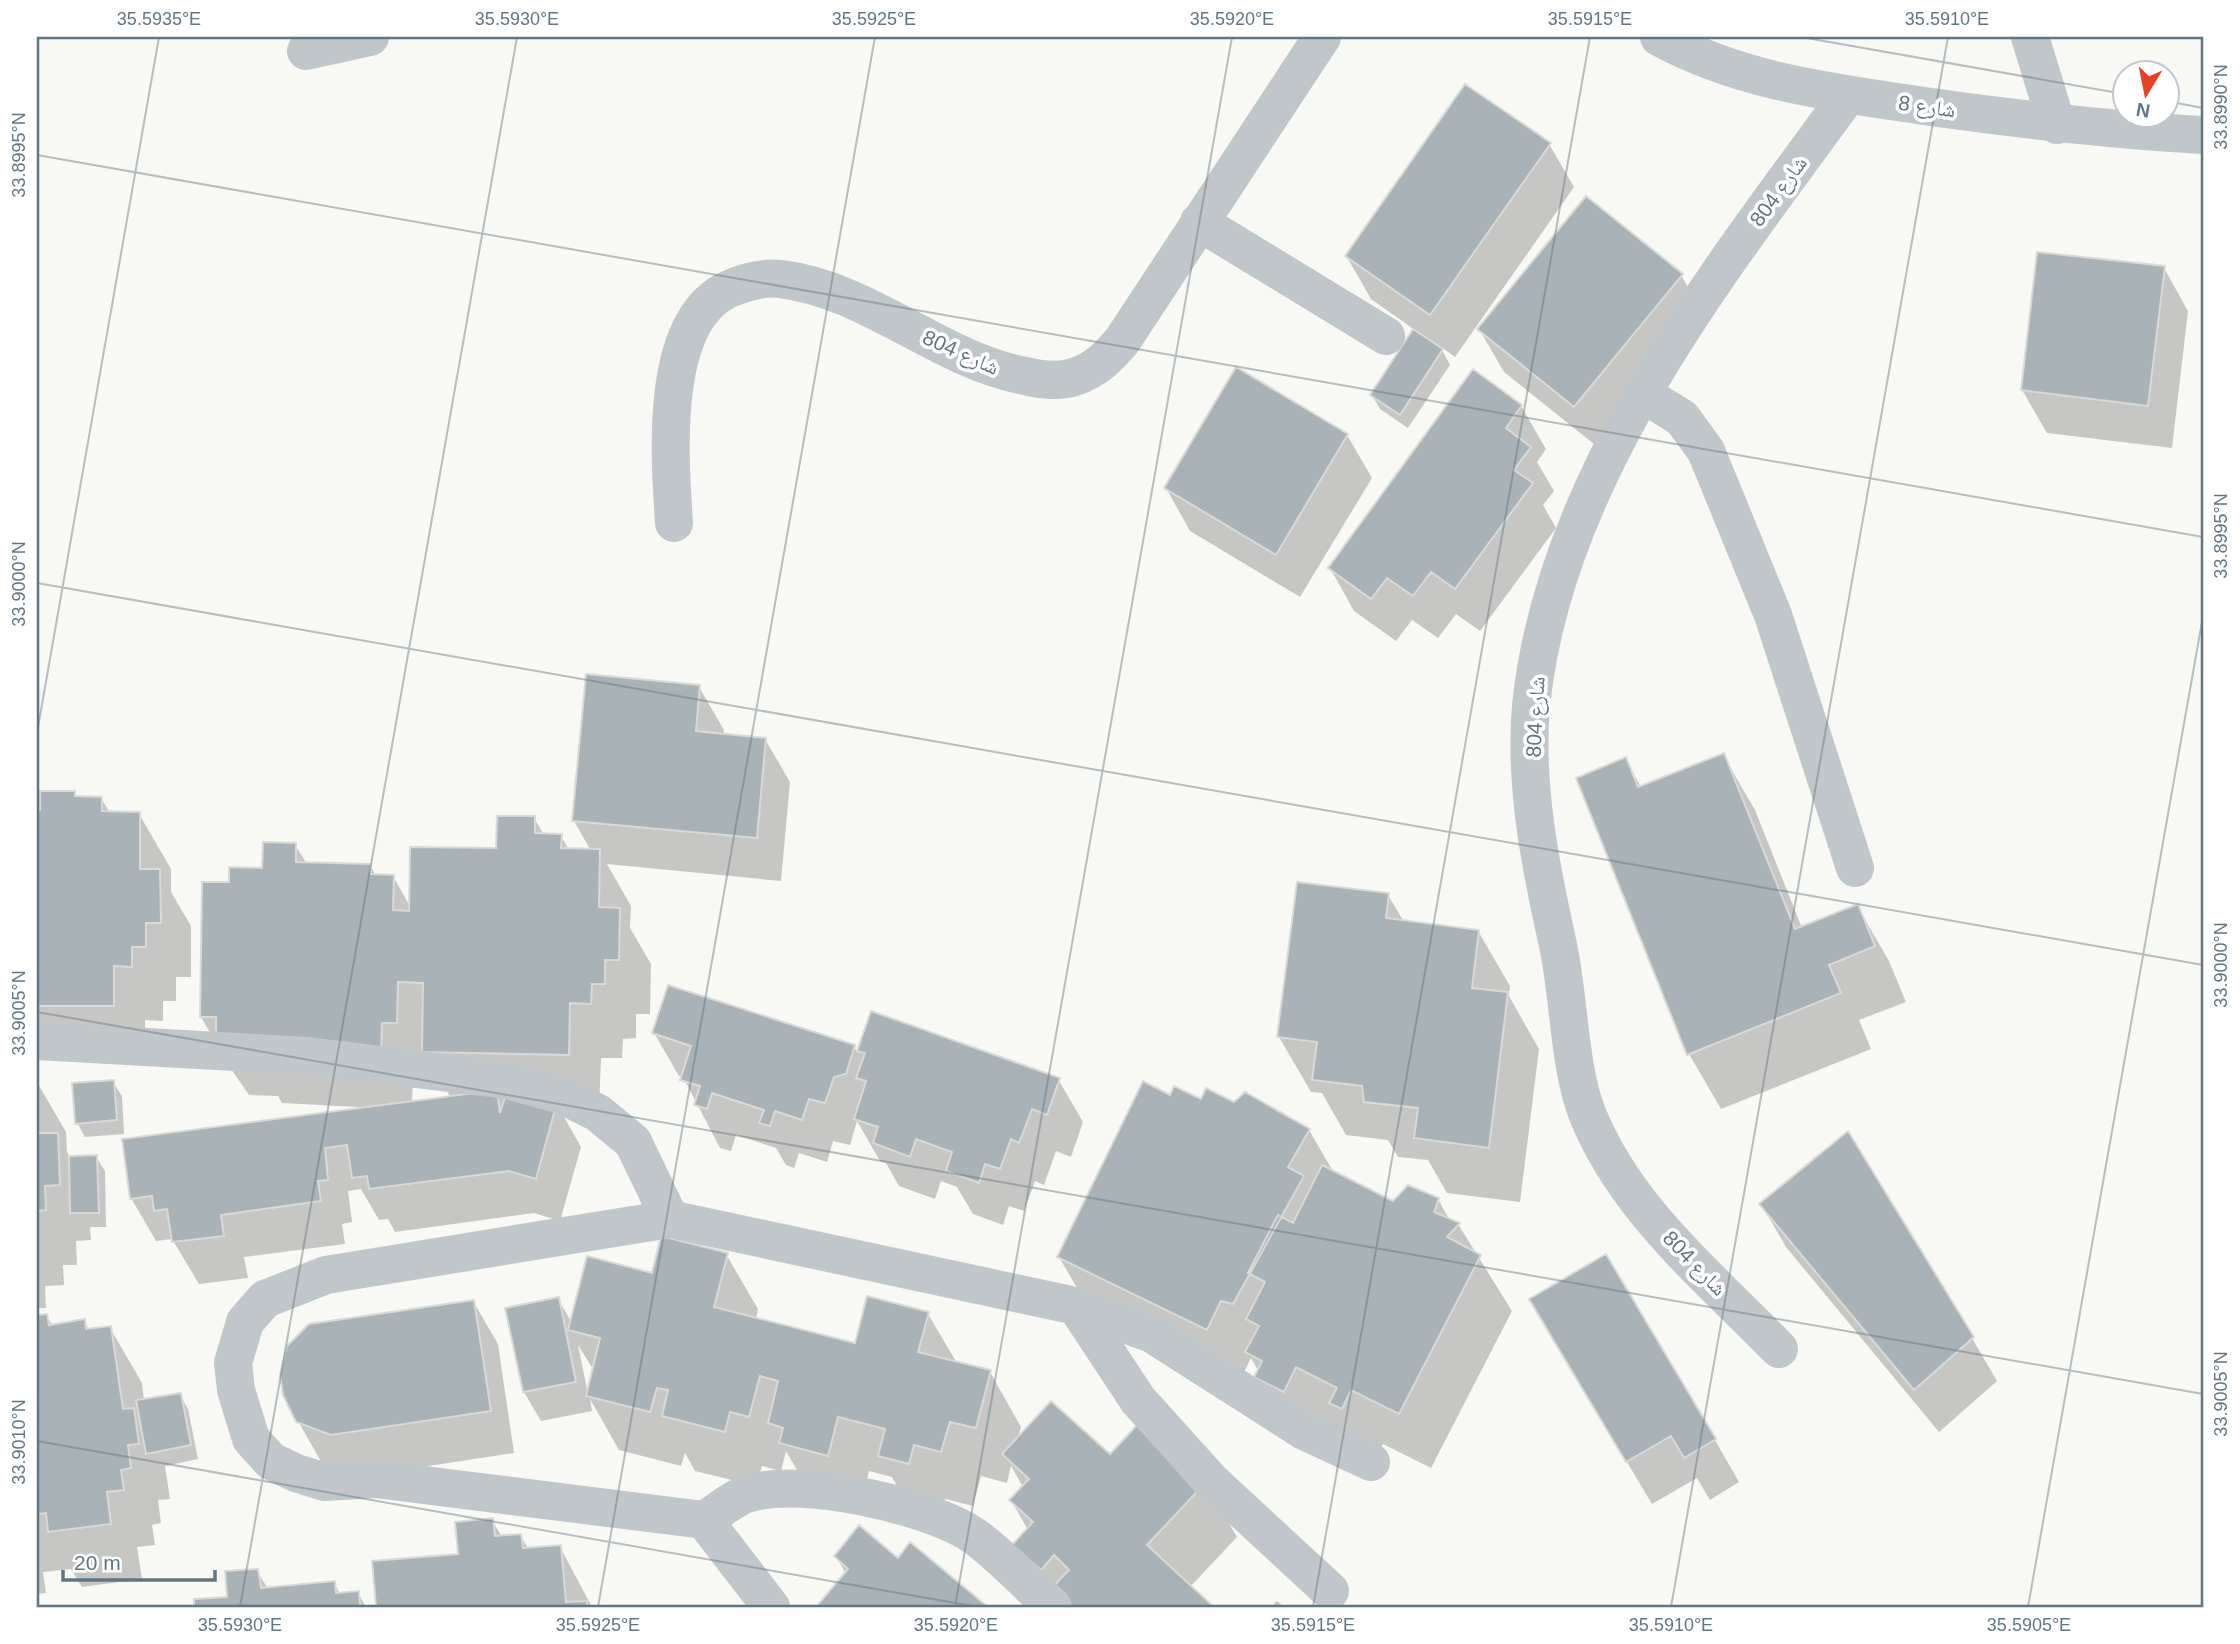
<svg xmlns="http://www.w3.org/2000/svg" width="2240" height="1644" font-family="Helvetica,'Noto Naskh Arabic',sans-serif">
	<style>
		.shadow { fill: #0003; fill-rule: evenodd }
		.building { fill: #a8b2b7; stroke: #d9d9d7; stroke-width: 2 }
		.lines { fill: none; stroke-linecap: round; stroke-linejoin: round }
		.minor { stroke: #c0c6c9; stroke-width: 38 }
		.tertiary { stroke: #c0c6c9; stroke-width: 38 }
		.ticks { fill: none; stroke: #627681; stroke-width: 2; stroke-opacity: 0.45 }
		.labels { text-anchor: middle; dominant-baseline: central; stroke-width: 7; stroke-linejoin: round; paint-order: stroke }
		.street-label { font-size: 21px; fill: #627681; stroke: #fff }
		.neatline { fill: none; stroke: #627681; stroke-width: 2.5 }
		.ticks-label { font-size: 18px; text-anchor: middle; fill: #627681 }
	</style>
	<rect width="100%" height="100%" fill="#f8f8f5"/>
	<path class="shadow" d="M1549,144L1574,187L1455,357L1440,346L1450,365L1408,428L1380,409L1372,395L1415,330L1371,299L1347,257Z
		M2164,268L2188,311L2172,448L2047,433L2022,390Z
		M1681,275L1706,318L1599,448L1504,372L1479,329Z
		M1521,406L1546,449L1537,462L1554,491L1543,505L1556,528L1480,631L1456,614L1438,638L1412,620L1396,641L1354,611L1330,568Z
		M1347,435L1372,478L1300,597L1190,531L1166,488Z
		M699,687L724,730L723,736L765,739L790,782L781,881L607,864L631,906L630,928L651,964L650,1014H636V1038L623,1039L622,1058H601L599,1109L559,1108L581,1147L560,1221L534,1213L395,1232L388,1219L379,1220L361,1189L348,1191L352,1222L342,1224L345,1244L244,1257L248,1278L199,1284L172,1239L156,1241L131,1198L376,1108L282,1103L278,1096L249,1095L233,1072L201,1017L230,884L264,869L295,845L307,864L370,865L376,876H393L411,908L498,850L534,818L544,835L561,836L569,850L591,851L574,821ZM428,1058L451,1098L412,1103L413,1078Z
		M1723,755L1755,810L1802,928L1857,906L1889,961L1906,1002L1859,1020L1871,1049L1721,1109L1689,1054L1625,759L1641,787Z
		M74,793L77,798H101L110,813L139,814L171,869V892L191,926V977H176V1001H163V1021L145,1020V1061L37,1060V812Z
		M1388,895L1404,922L1478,931L1510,986L1509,996L1539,1049L1520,1202L1447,1193L1428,1160L1398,1157L1388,1140L1346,1135L1322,1093L1311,1092L1279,1037Z
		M872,1013L1058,1079L1083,1122L1071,1157L1056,1151L1044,1185L1035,1181L1024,1211L1009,1206L1003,1225L973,1214L957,1187L941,1181L935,1199L899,1186L886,1163L880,1161L857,1121L850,1145L833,1141L827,1162L799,1153L794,1168L786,1165L776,1148L736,1135L731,1151L720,1148L683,1077L679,1076L654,1033L854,1047L858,1053Z
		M37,1082L66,1132L67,1152L70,1158L96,1157L105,1171L106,1227H90L91,1240L76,1241L77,1265H63L64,1285L45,1286L46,1308H37Z
		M113,1082L122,1096L124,1134L85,1137L77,1123Z
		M1170,1097L1234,1105L1309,1130L1334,1173L1394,1203L1438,1199L1450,1221L1458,1224L1512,1311L1431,1468L1383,1444L1373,1463L1316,1446L1256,1377L1259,1372L1251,1358L1238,1384L1091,1312L1059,1257Z
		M1761,1204L1972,1338L1997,1381L1939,1432L1786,1247Z
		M726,1254L758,1309L756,1319L856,1345L928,1314L957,1363L990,1372L1021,1427L1018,1438L1110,1456L1205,1482L1237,1537L1190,1587L1211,1607H1054L1046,1600L1028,1530L1011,1500L1023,1487L1011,1466L1007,1483L981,1476L973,1506L945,1499L940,1518L911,1511L892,1477L869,1471L859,1510L813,1498L786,1451L781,1471L762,1466L756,1486L695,1471L685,1453L681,1466L619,1450L590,1399L592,1411L541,1421L524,1392L558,1299L572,1323L653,1275ZM578,1345L594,1371L588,1394Z
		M473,1301L498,1344L514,1453L357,1477L323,1465L298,1421Z
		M46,1315L53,1326L84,1321L89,1330L110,1328L142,1383L144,1401L180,1395L188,1409L198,1459L165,1466L170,1499L158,1500L161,1523L152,1525L155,1545L137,1547L142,1579L82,1587L71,1569L43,1572L46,1593L37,1594V1317Z
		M1556,1343L1715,1440L1739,1482L1710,1500L1697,1478L1652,1504Z
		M492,1520L502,1537L520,1535L529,1550L560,1547L592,1607H378L374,1563L460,1556Z
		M911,1545L986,1607H818L846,1574L836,1556L898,1560Z
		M257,1571L268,1589L334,1583L340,1594L358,1593L366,1607H196V1601L229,1598Z
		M1277,1601L1284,1607H1271Z"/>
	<path class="building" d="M1465,84L1551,143L1430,315L1345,256Z
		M1586,196L1683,274L1574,407L1477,329Z
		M2037,252L2165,266L2148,406L2021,390Z
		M1413,329L1443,349L1400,415L1370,395Z
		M1236,367L1348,434L1276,555L1164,488Z
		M1473,369L1522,405L1506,428L1531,447L1514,470L1533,483L1455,589L1431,572L1413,596L1387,578L1371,599L1328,568Z
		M586,674L700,685L696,731L766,738L757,838L572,821Z
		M1724,753L1795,929L1858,904L1875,946L1829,965L1841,993L1687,1055L1576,778L1626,757L1638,787Z
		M40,791H75V796L102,797V811L140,812V869H160L161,923H146V947H132V967L114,966V1006H37V810H40Z
		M497,816H535V833L562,834L561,848L600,849L599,907L620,908L619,960H605V984H592L591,1004L570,1003L569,1055L422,1052L423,983L398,982L397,1023H382L381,1052L216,1040V1017H200L202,882H229V867L262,868L263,842L296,843V862L371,864V874L394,875L393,910L409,911L410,847L496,848Z
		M1297,882L1389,893L1386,918L1479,930L1472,988L1508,992L1489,1148L1414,1138L1418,1108L1364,1102L1362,1086L1312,1080L1317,1042L1277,1037Z
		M668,985L855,1045L846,1074L834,1077L825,1103L809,1099L802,1120L775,1111L770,1126L759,1123L764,1110L712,1093L707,1109L694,1105L700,1086L680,1080L691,1046L652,1033Z
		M871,1011L1060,1078L1047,1115L1032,1109L1019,1143L1011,1139L1000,1169L985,1164L979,1183L946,1171L952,1152L916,1139L910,1157L873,1143L878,1127L854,1119L866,1081L856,1078L865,1053L857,1051Z
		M114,1080L117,1120L75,1124L72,1083Z
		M1143,1081L1170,1095L1174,1086L1201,1099L1206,1088L1234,1102L1245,1092L1310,1129L1288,1167L1304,1176L1233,1304L1221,1301L1207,1330L1057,1257Z
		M508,1088L557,1102L536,1179L509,1171L369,1189L367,1176L352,1178L347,1145L325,1148L328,1180L318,1181L321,1201L221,1215L224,1236L172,1242L167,1209L154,1211L152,1196L130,1199L122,1139L497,1090L500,1113Z
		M37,1115L38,1133H58L60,1185L45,1186L46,1210L37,1211Z
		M1848,1131L1974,1337L1914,1390L1759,1204Z
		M97,1155L99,1213H70L69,1156Z
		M1322,1165L1393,1201L1408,1185L1439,1198L1434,1212L1460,1223L1447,1237L1481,1255L1399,1414L1351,1390L1342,1409L1329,1403L1337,1388L1296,1367L1284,1392L1254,1377L1262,1361L1245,1352L1259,1326L1246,1319L1265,1282L1248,1273L1278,1215L1293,1223Z
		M661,1236L728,1253L714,1307L855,1343L867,1296L929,1312L918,1352L991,1370L976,1428L950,1422L941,1452L914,1445L909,1464L878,1456L885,1429L838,1417L828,1456L779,1443L783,1428L768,1423L778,1381L760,1376L749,1417L730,1412L725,1432L662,1416L668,1390L657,1388L650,1412L586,1396L600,1338L568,1330L587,1256L652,1273Z
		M1606,1254L1716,1439L1684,1458L1671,1436L1626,1462L1529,1299Z
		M559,1297L576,1382L523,1392L505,1308Z
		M474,1300L491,1411L331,1435L296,1422L283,1395L280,1374L287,1346L309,1324Z
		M47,1314L49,1325L85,1319L86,1329L111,1326L123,1409L134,1408L139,1444L128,1445L131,1468L121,1470L124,1490L107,1492L111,1524L48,1532L46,1513L37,1514V1315Z
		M181,1393L191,1445L146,1454L136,1400Z
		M1051,1401L1110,1454L1141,1421L1207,1481L1147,1545L1214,1607H1063L1047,1593L1069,1570L1054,1555L1041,1570L1012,1545L1033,1522L1009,1500L1029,1479L1002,1454Z
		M493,1518L495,1536L521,1534L523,1548L561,1545L566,1602L587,1601V1607H376L372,1561L458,1554L455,1522Z
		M859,1525L898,1558L910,1542L988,1607H816L848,1569L834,1556Z
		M258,1569L261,1588L335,1581L336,1593L359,1591L360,1607H194V1599L227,1597L225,1571Z"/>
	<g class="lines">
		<path class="minor" d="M2030,37L2057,125
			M306,51L370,37
			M1199,222L1386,336
			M1643,394L1682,418L1706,451L1773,615L1855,868
			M674,523C670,460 658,321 729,289C745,282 762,277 780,279C868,289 939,360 1025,376C1041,380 1062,382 1077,376C1097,369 1109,356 1122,341L1322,37
			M37,1041L308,1056L507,1080L562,1095L598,1113L633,1142L670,1219L326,1275L265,1299L245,1322L233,1363L236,1390L251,1439L271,1461L296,1473L325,1482L376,1479L704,1520L771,1607
			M670,1219L1076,1306L1152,1334L1304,1431L1371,1462
			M1076,1306L1138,1400L1212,1482L1330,1591
			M1779,1349C1709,1277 1625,1209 1587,1113C1569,1067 1569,996 1558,945C1541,869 1524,785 1531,706C1554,477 1717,275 1848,95
			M704,1520C718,1512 734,1497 750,1493C803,1478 921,1504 968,1532C993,1547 1030,1587 1053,1607"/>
		<path class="tertiary" d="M1659,37C1741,82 1832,92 1924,106C2017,119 2109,130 2203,135"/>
	</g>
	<path class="ticks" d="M1801,37L2124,94M2166,101L2203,108M37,155L2203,537M37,583L2203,965M37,733L159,37M37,1012L2203,1394M37,1441L978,1607M240,1607L517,37M598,1607L875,37M955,1607L1232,37M1313,1607L1590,37M1671,1607L1948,37M2028,1607L2203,616"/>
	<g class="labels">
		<g class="street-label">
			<text transform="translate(1927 106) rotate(8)">شارع 8</text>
			<text transform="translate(1778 191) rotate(-54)">شارع 804</text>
			<text transform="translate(961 352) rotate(24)">شارع 804</text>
			<text transform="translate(1535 717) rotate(-87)">شارع 804</text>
			<text transform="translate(1695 1263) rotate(46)">شارع 804</text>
		</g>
	</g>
	<rect width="2240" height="1644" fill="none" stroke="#ffffff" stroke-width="77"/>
	<g transform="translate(2146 94) rotate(190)"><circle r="33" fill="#ffffff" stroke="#c0c8cd" stroke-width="2"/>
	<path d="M0-5L12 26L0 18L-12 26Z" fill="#e64126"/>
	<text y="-10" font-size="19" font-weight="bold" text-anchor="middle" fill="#627681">N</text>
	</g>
	<path d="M63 1570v10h152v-10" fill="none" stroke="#627681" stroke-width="3.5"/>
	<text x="74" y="1570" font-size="21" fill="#627681" stroke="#ffffff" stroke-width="5" paint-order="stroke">20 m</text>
	<rect x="38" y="38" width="2164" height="1568" class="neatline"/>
	<g class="ticks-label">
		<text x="159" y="25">35.5935°E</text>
		<text x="517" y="25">35.5930°E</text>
		<text x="874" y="25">35.5925°E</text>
		<text x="1232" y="25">35.5920°E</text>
		<text x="1590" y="25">35.5915°E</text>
		<text x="1947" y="25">35.5910°E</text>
		<text transform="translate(2221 107) rotate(-90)" y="6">33.8990°N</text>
		<text transform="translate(19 155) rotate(-90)" y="6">33.8995°N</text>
		<text transform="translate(2221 536) rotate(-90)" y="6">33.8995°N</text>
		<text transform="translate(19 584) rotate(-90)" y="6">33.9000°N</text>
		<text transform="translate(2221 965) rotate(-90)" y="6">33.9000°N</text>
		<text transform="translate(19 1013) rotate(-90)" y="6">33.9005°N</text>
		<text transform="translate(2221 1394) rotate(-90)" y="6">33.9005°N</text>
		<text transform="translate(19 1442) rotate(-90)" y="6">33.9010°N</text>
		<text x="240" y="1631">35.5930°E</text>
		<text x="598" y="1631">35.5925°E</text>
		<text x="956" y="1631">35.5920°E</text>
		<text x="1313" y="1631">35.5915°E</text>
		<text x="1671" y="1631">35.5910°E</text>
		<text x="2029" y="1631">35.5905°E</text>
	</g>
</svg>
